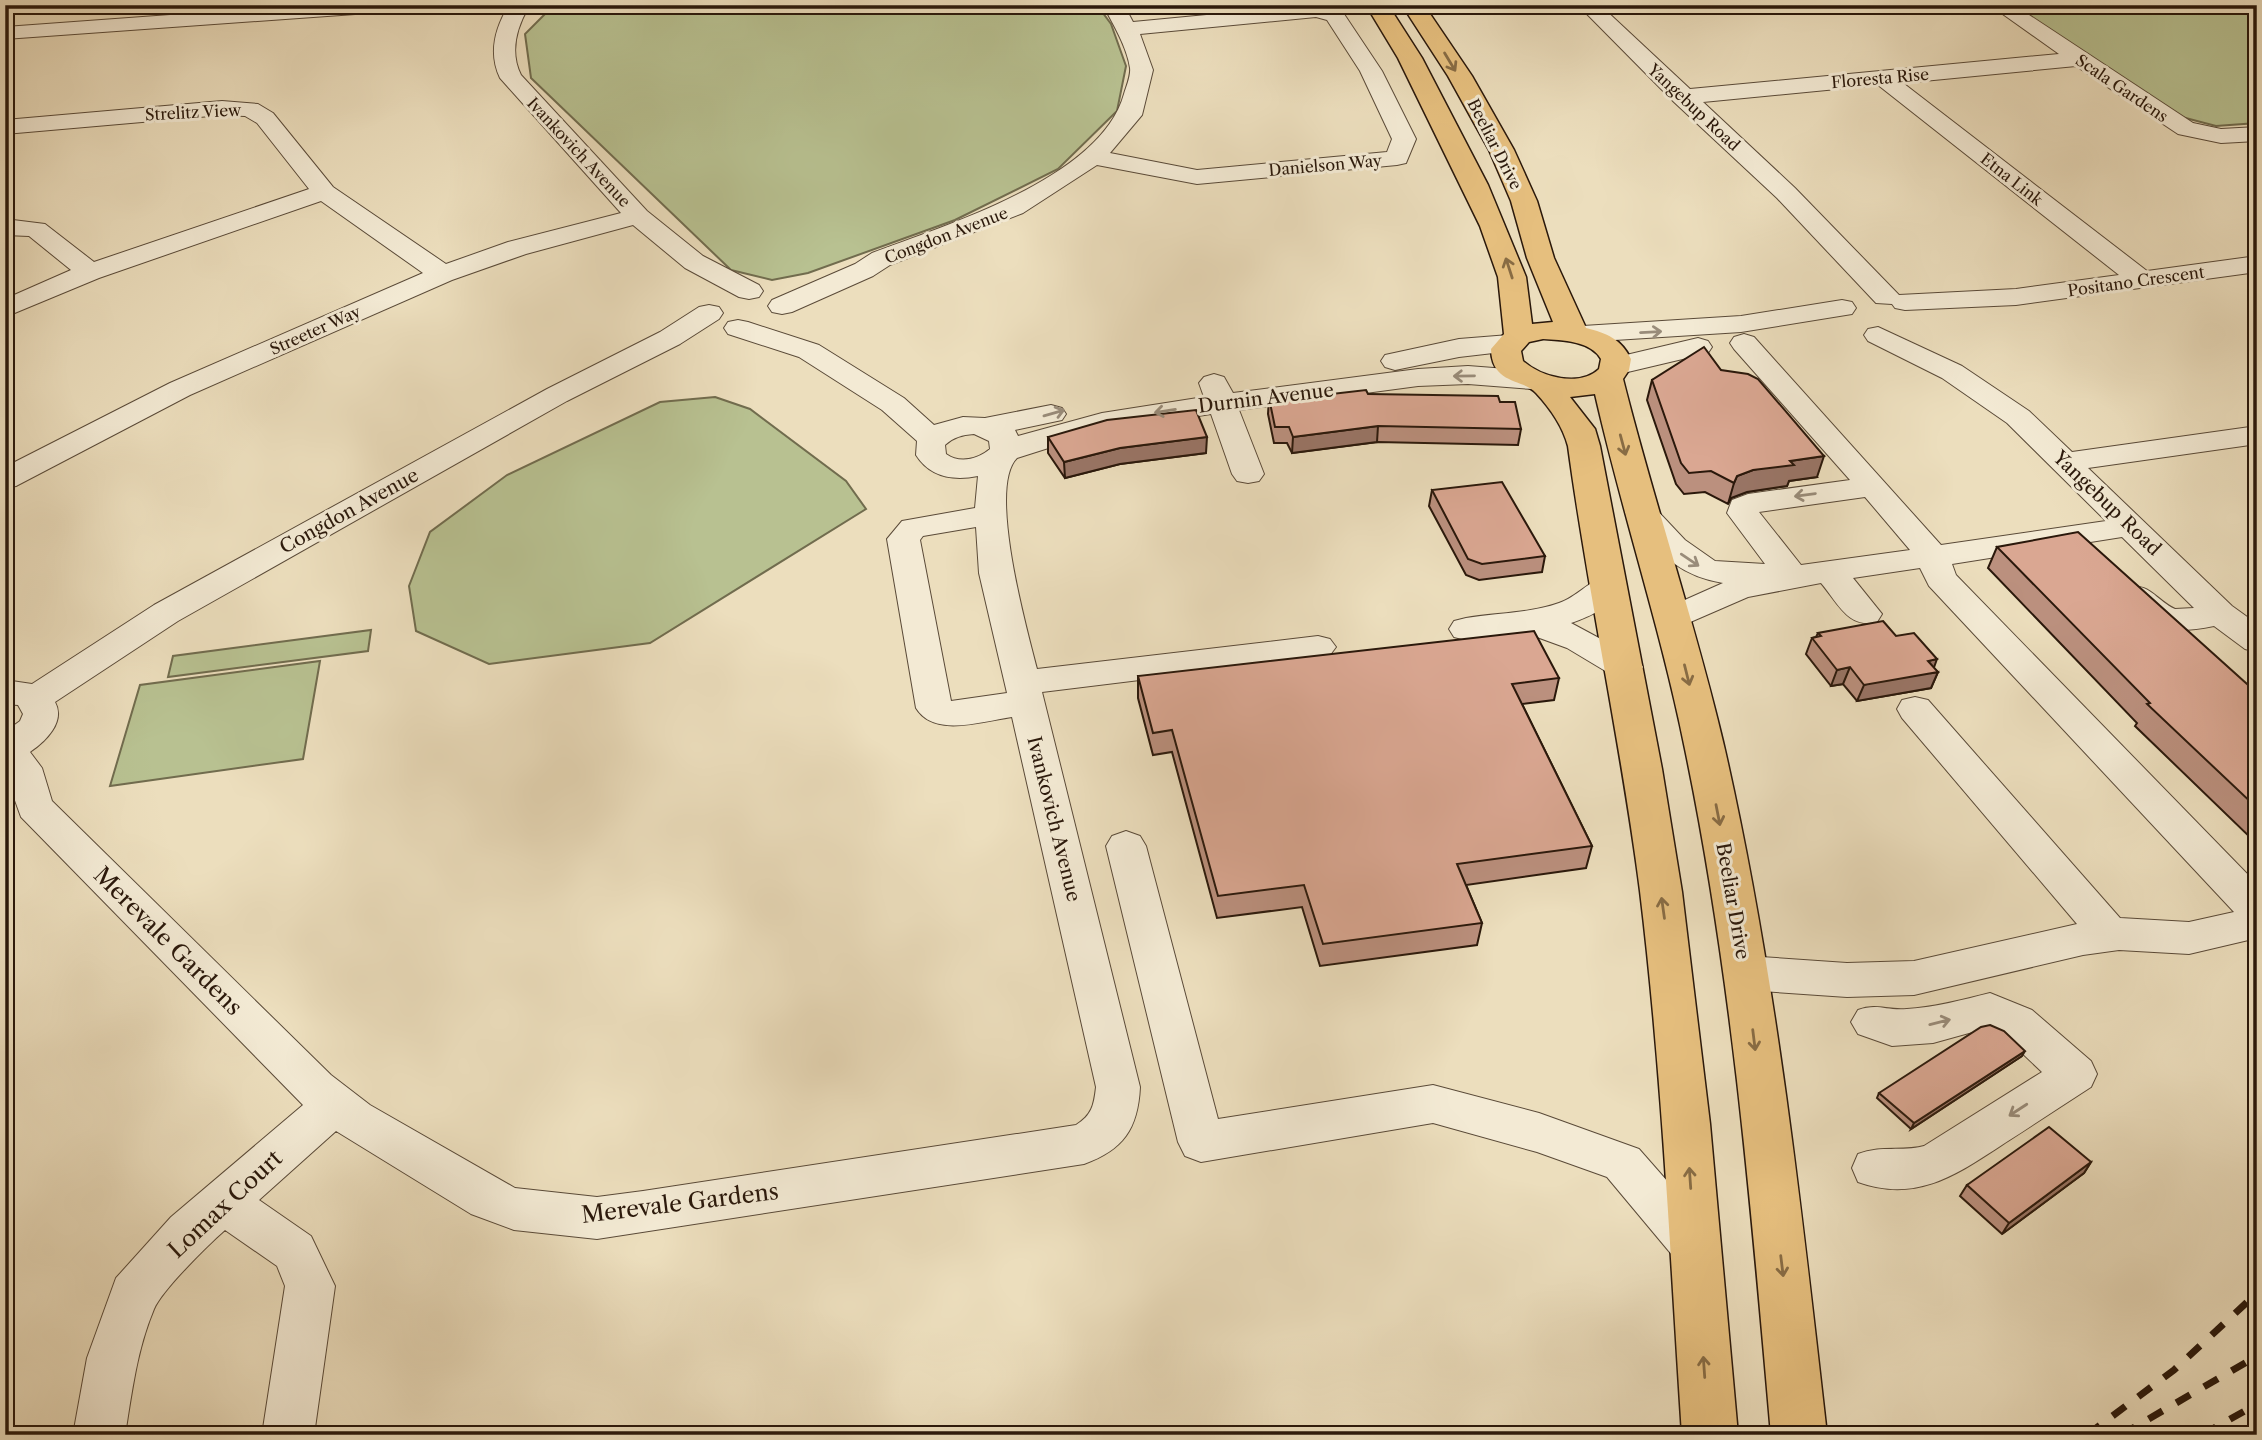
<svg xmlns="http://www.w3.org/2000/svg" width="2262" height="1440" font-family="'Libre Caslon Text',serif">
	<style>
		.green { fill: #b8c191; stroke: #716c4e; stroke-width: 2 }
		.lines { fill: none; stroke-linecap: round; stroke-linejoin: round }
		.minor-casing { stroke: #5a4a38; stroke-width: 2 }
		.highway-casing { stroke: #2a180b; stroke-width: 3 }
		.minor { fill: #f3ead4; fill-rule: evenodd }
		.highway { fill: #e6bf7e; fill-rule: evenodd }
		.rail { stroke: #2a180b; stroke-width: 7; stroke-dasharray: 16 16; stroke-linecap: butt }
		.wall { fill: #bb907e; stroke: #2a180b; stroke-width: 2 }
		.shaded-wall { fill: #997566; stroke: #2a180b; stroke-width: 2 }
		.building { fill: #daa792; stroke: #2a180b; stroke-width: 2 }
		.oneway { stroke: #886c44 }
		.oneway2 { stroke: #998c7a }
		.labels { text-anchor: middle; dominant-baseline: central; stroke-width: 6; stroke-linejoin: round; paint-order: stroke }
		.far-street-label { font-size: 16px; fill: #2a180b; stroke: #f3ead4 }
		.street-label { font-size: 19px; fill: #2a180b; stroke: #f3ead4 }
		.near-street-label { font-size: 23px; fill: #2a180b; stroke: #f3ead4 }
	</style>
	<rect width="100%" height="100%" fill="#ecdebd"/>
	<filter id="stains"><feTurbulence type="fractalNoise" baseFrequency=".00286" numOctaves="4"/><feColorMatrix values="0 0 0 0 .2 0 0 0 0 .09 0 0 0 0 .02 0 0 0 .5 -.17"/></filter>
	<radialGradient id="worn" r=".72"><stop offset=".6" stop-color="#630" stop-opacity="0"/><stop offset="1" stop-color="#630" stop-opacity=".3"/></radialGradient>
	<path class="green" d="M564,5H1097L1111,24L1126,66L1117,111L1058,169L955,220L808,273L772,280L731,270L531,78L525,34L551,8Z
		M2013,5H2257V123L2216,126L2178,116Z
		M715,397L750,409L846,481L866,509L650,643L489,664L416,631L409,586L430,532L507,475L660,402Z
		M371,630L368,651L168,677L173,656Z
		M320,661L303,759L110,786L140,685Z"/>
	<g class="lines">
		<g class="minor-casing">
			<path id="minor" d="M306,5H407L404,9L397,11L5,39V27Z
				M445,5H496L497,7L494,11C480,15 462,13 448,9Z
				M509,5H527L528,8C516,29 510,53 521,75L647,211L703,256L759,285L763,291L759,297L749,299L739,297L685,268L633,225L526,254L452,280L190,395L16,486L5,488V467L170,383L423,273L321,201L99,278L5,317V299L71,270L29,236L5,235V219L45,224L94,262L309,189L257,123L245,116L222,115L5,134V120L222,101L258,104L273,113L333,187L446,264L508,242L621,213L500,78C488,53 495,28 509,5Z
				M1103,5H1124L1133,22L1310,5L1342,11L1382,71L1416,139L1406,163L1397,165L1197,184L1097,165L1023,213L890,265L873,276L792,312L782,314L772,312L768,306L772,300L855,264L872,253C946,225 1101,178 1124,94C1126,87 1131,76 1130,68C1127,47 1113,24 1103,5ZM1316,17L1327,20L1360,71L1392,139L1387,152L1197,170L1110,153L1142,115L1153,70L1140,34Z
				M1578,5H1600L1690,89L2059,54L1990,5H2014L2193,123L2221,129L2257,127V141L2221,143L2178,134L2076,66L1903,83L2147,271L2257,256V272L2016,305L1905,310L1895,308L1892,304L1876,303L1777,198L1674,102ZM1878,85L2119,275L2016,289L1899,295L1795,188L1703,102Z
				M1842,300L1852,302L1856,308L1852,314L1741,332L1583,342L1573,340L1569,334L1573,328L1583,326L1741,316Z
				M709,305L719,307L723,313L719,319L680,344L567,401L178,621L55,702C66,722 45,742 30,752L42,768L52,801L331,1075L370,1105L515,1188L597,1197L643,1191L1076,1125C1092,1115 1094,1105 1096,1087L1012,717C983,721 934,738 916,708L887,539L902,521L975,508L978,476C953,481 930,477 916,455L917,441L882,410L799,357L728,334L724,328L728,322L738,320L748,322L819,345L904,398L934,425L963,417L985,418L1051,405L1062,408L1066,414L1062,420L1015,430L1018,436L1102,413L1204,397L1199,383L1204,377L1214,374L1224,377L1233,393L1418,369L1468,366L1532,371L1542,374L1547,380L1542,386L1532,389L1468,384L1418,386L1239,410L1264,474L1259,481L1248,483L1237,481L1232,474L1211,414L1102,431L1017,458C987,487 1027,630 1037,669L1318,636L1330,639L1336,647L1330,655L1318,658L1042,692L1140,1087C1138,1129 1123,1150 1084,1164L597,1239L514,1230L471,1214L336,1131L259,1200L311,1236L335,1286L314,1435H262L285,1286L277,1266L225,1230C208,1245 162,1290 154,1309C137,1349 132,1392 125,1435H73L87,1358L116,1278L171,1217L303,1105L21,817L5,773V732L20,721L23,714L18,705L5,704V680L32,684L154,605L547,389L660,332L699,307ZM974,434L989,441L990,449C978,459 960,464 946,454L945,445C954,437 962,435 974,434ZM976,527L979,573L1007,693L951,701L920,540L923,536Z
				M1878,327L1962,366L2029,411L2072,452L2257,426V444L2088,468L2232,606L2257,624V652L2245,649L2214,626C2175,634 2142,633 2118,596L2123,588C2150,581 2154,599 2175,609L2194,608L2122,537L1952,564L1956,575L2257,884V938L2189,954L2119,950L2083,955L1914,995L1847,997L1746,990L1731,985L1725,973L1731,961L1746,956L1847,963L1914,961L2077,924L1902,718L1897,709L1902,700L1915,697L1928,700L2120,918L2189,922L2234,912L1929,586L1920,568L1853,578L1882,614L1877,622C1848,629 1838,603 1821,583L1748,597L1672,630L1660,627L1655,619L1660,611L1723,583C1676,575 1660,552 1630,519L1625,512L1630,505L1641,502L1652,505L1685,540L1715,561L1765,564L1727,513L1732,500L1748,494L1850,480L1734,349L1730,343L1734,337L1744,334L1754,337L1941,545L2106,521L2007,423L1942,378L1868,341L1864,335L1868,329ZM1865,497L1910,550L1801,565L1759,512Z
				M1509,335L1519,338L1523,344L1519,350L1459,357L1395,370L1385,367L1381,361L1385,355L1459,339Z
				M1698,338L1708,341L1712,347L1708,353L1615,375L1605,372L1601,366L1605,360Z
				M1607,576L1619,580L1624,587C1612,606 1592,616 1571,623L1638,659L1643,667L1638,675L1625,679L1612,675L1567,648L1523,632L1466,640L1454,637L1449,629L1454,621L1466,618C1496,613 1531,613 1559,603C1577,597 1588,581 1607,576Z
				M1126,831L1140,836L1146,846L1218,1119L1433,1085L1539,1113L1639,1149L1712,1232L1719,1247L1712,1262L1695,1269L1678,1262L1607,1177L1537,1152L1433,1123L1201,1162L1185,1156L1178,1142L1106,846L1112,836Z
				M1990,993L2032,1010L2091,1061L2097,1074L2091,1087C2063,1105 2036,1123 2008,1141C1960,1172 1919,1204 1858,1182L1852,1168L1858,1154C1882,1145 1901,1152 1924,1146L2042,1072L2002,1034L1987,1028L1933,1043L1892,1046L1858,1034L1851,1022L1858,1010C1878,1003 1886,1011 1907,1009C1936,1007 1962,1000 1990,993Z"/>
		</g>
		<g class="highway-casing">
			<path id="highway" d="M1366,5H1388L1422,58L1488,185L1526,277L1532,324L1553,322L1527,258L1511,201L1489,150L1448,76L1402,5H1424L1472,76L1514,150L1537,201L1554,258L1586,328C1607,333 1621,339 1631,359L1629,370L1623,379C1654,503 1696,625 1725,750C1776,975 1801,1205 1827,1435H1771C1751,1205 1732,975 1685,749C1661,629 1622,513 1595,394L1570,397L1595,429L1600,446L1662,769L1682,892L1710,1124L1738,1435H1682C1670,1253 1662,1071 1640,891C1621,742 1588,595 1568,446C1563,427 1550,408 1536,393C1522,378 1492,385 1491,349L1504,334L1498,277L1480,226L1398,58ZM1543,339C1562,340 1591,341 1601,359L1599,369C1580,387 1542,378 1523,361L1521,351L1529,342Z"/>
		</g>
		<use href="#minor" class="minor"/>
		<use href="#highway" class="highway"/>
		<path class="rail" d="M2087,1435L2174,1370L2257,1293
			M2121,1435L2257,1356
			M2202,1435L2257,1404"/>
	</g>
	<path class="wall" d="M1721,370L1817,477L1789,481L1787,486L1747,492L1731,498L1728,504L1705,492L1684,494L1676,484L1647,400L1652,380Z
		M1368,394L1500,402L1521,429L1518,445L1377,442L1292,453L1287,443H1274L1268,414L1269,398H1297Z
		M1048,437L1206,453L1120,464L1065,478L1048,453Z
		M1432,490L1545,556L1542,572L1479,580L1466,575L1429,506Z
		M1997,547L2257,693V844L2135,726L2137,723L1988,568Z
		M1818,633L1896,636L1938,672L1931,688L1857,701L1843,684L1831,686L1806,654L1812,638L1816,637Z
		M1138,676L1559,678L1554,700L1522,704L1592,846L1586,868L1466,885L1482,923L1477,945L1320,966L1302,907L1217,918L1172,752L1153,755L1138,698Z
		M2022,1056L1911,1129L1877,1098L1879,1093Z
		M2091,1162L2084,1173L2002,1234L1960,1196L1967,1185Z"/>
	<path class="shaded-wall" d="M1378,426L1377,442L1292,453L1293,437Z
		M1207,437L1206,453L1120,464L1065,478L1064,462L1120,448Z
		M1824,456L1817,477L1789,481L1787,486L1747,492L1731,498L1728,504L1734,483L1737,476L1753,470L1790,461Z
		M1937,659L1932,673L1938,672L1931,688L1857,701L1864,685L1928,661Z
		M1850,667L1843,684L1831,686L1837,670Z
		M2025,1051L2022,1056L1911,1129L1914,1123Z
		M2091,1162L2084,1173L2002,1234L2009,1223Z"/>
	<path class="building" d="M1704,347L1721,370L1748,374L1758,379L1824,456L1790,461L1794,465L1753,470L1737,476L1734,483L1711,471L1689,473L1681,463L1652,380Z
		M1366,390L1368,394L1498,396L1500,402H1515L1521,429L1378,426L1293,437L1289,427H1275L1269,398H1297Z
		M1196,410L1207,437L1120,448L1064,462L1048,437L1107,420Z
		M1502,482L1545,556L1482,564L1468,559L1432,490Z
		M2078,532L2257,693V808L2147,704L2150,703L1997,547Z
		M1883,621L1896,636L1914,633L1937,659L1928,661L1938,672L1864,685L1850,667L1837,670L1812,638L1821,636L1818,633Z
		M1534,631L1559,678L1512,684L1592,846L1457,864L1482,923L1323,944L1304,885L1218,896L1172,730L1153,733L1138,676Z
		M1990,1025L2004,1031L2025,1051L1914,1123L1879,1093L1981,1027Z
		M2049,1127L2091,1162L2009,1223L1967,1185Z"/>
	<defs><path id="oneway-shaft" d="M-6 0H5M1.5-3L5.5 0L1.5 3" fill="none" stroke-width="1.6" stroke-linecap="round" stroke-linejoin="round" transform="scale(1.75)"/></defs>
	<g class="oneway">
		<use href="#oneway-shaft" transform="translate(1450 62) rotate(59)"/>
		<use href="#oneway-shaft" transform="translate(1509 268) rotate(-108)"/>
		<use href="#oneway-shaft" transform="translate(1623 445) rotate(75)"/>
		<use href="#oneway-shaft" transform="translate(1687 675) rotate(76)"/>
		<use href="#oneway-shaft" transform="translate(1718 815) rotate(79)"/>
		<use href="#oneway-shaft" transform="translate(1663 908) rotate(-98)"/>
		<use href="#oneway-shaft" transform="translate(1754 1040) rotate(83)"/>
		<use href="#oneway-shaft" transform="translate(1690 1178) rotate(-94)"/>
		<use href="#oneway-shaft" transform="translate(1782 1266) rotate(83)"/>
		<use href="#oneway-shaft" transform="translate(1704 1367) rotate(-94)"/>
	</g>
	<g class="oneway2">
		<use href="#oneway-shaft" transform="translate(1651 332) rotate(-3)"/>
		<use href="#oneway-shaft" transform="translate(1464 376) rotate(179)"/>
		<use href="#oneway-shaft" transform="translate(1165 411) rotate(171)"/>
		<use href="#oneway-shaft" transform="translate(1054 413) rotate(-16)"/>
		<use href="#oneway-shaft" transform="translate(1805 495) rotate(172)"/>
		<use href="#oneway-shaft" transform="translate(1690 560) rotate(34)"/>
		<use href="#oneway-shaft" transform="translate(1940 1022) rotate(-14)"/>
		<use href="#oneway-shaft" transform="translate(2018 1110) rotate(147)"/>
	</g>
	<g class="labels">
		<g class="far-street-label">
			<text transform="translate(1880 78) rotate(-5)">Floresta Rise</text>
			<text transform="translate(2122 88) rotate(34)">Scala Gardens</text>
			<text transform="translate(1694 107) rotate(43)">Yangebup Road</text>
			<text transform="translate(193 112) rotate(-3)">Strelitz View</text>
			<text transform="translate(1495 144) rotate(63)">Beeliar Drive</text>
			<text transform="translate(579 152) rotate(47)">Ivankovich Avenue</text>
			<text transform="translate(1325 165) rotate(-5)">Danielson Way</text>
			<text transform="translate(2012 179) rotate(38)">Etna Link</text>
			<text transform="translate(946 235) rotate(-21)">Congdon Avenue</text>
			<text transform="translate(2136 281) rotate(-8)">Positano Crescent</text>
			<text transform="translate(315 330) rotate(-24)">Streeter Way</text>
		</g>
		<g class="street-label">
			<text transform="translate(1266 398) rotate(-7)">Durnin Avenue</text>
			<text transform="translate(2107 503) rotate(44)">Yangebup Road</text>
			<text transform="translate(349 511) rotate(-29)">Congdon Avenue</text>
			<text transform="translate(1054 819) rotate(76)">Ivankovich Avenue</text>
			<text transform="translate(1733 901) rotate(80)">Beeliar Drive</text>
		</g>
		<g class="near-street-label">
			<text transform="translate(168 941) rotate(45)">Merevale Gardens</text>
			<text transform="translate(680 1203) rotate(-7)">Merevale Gardens</text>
			<text transform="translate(225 1204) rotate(-43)">Lomax Court</text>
		</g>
	</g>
	<rect width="2262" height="1440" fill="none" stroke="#ecdebd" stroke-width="28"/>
	<rect x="7" y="7" width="2248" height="1426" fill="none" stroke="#2a180b" stroke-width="3.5"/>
	<rect x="14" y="14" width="2234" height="1412" fill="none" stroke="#2a180b" stroke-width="2"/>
	<rect width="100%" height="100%" filter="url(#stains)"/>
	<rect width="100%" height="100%" fill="url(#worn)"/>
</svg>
